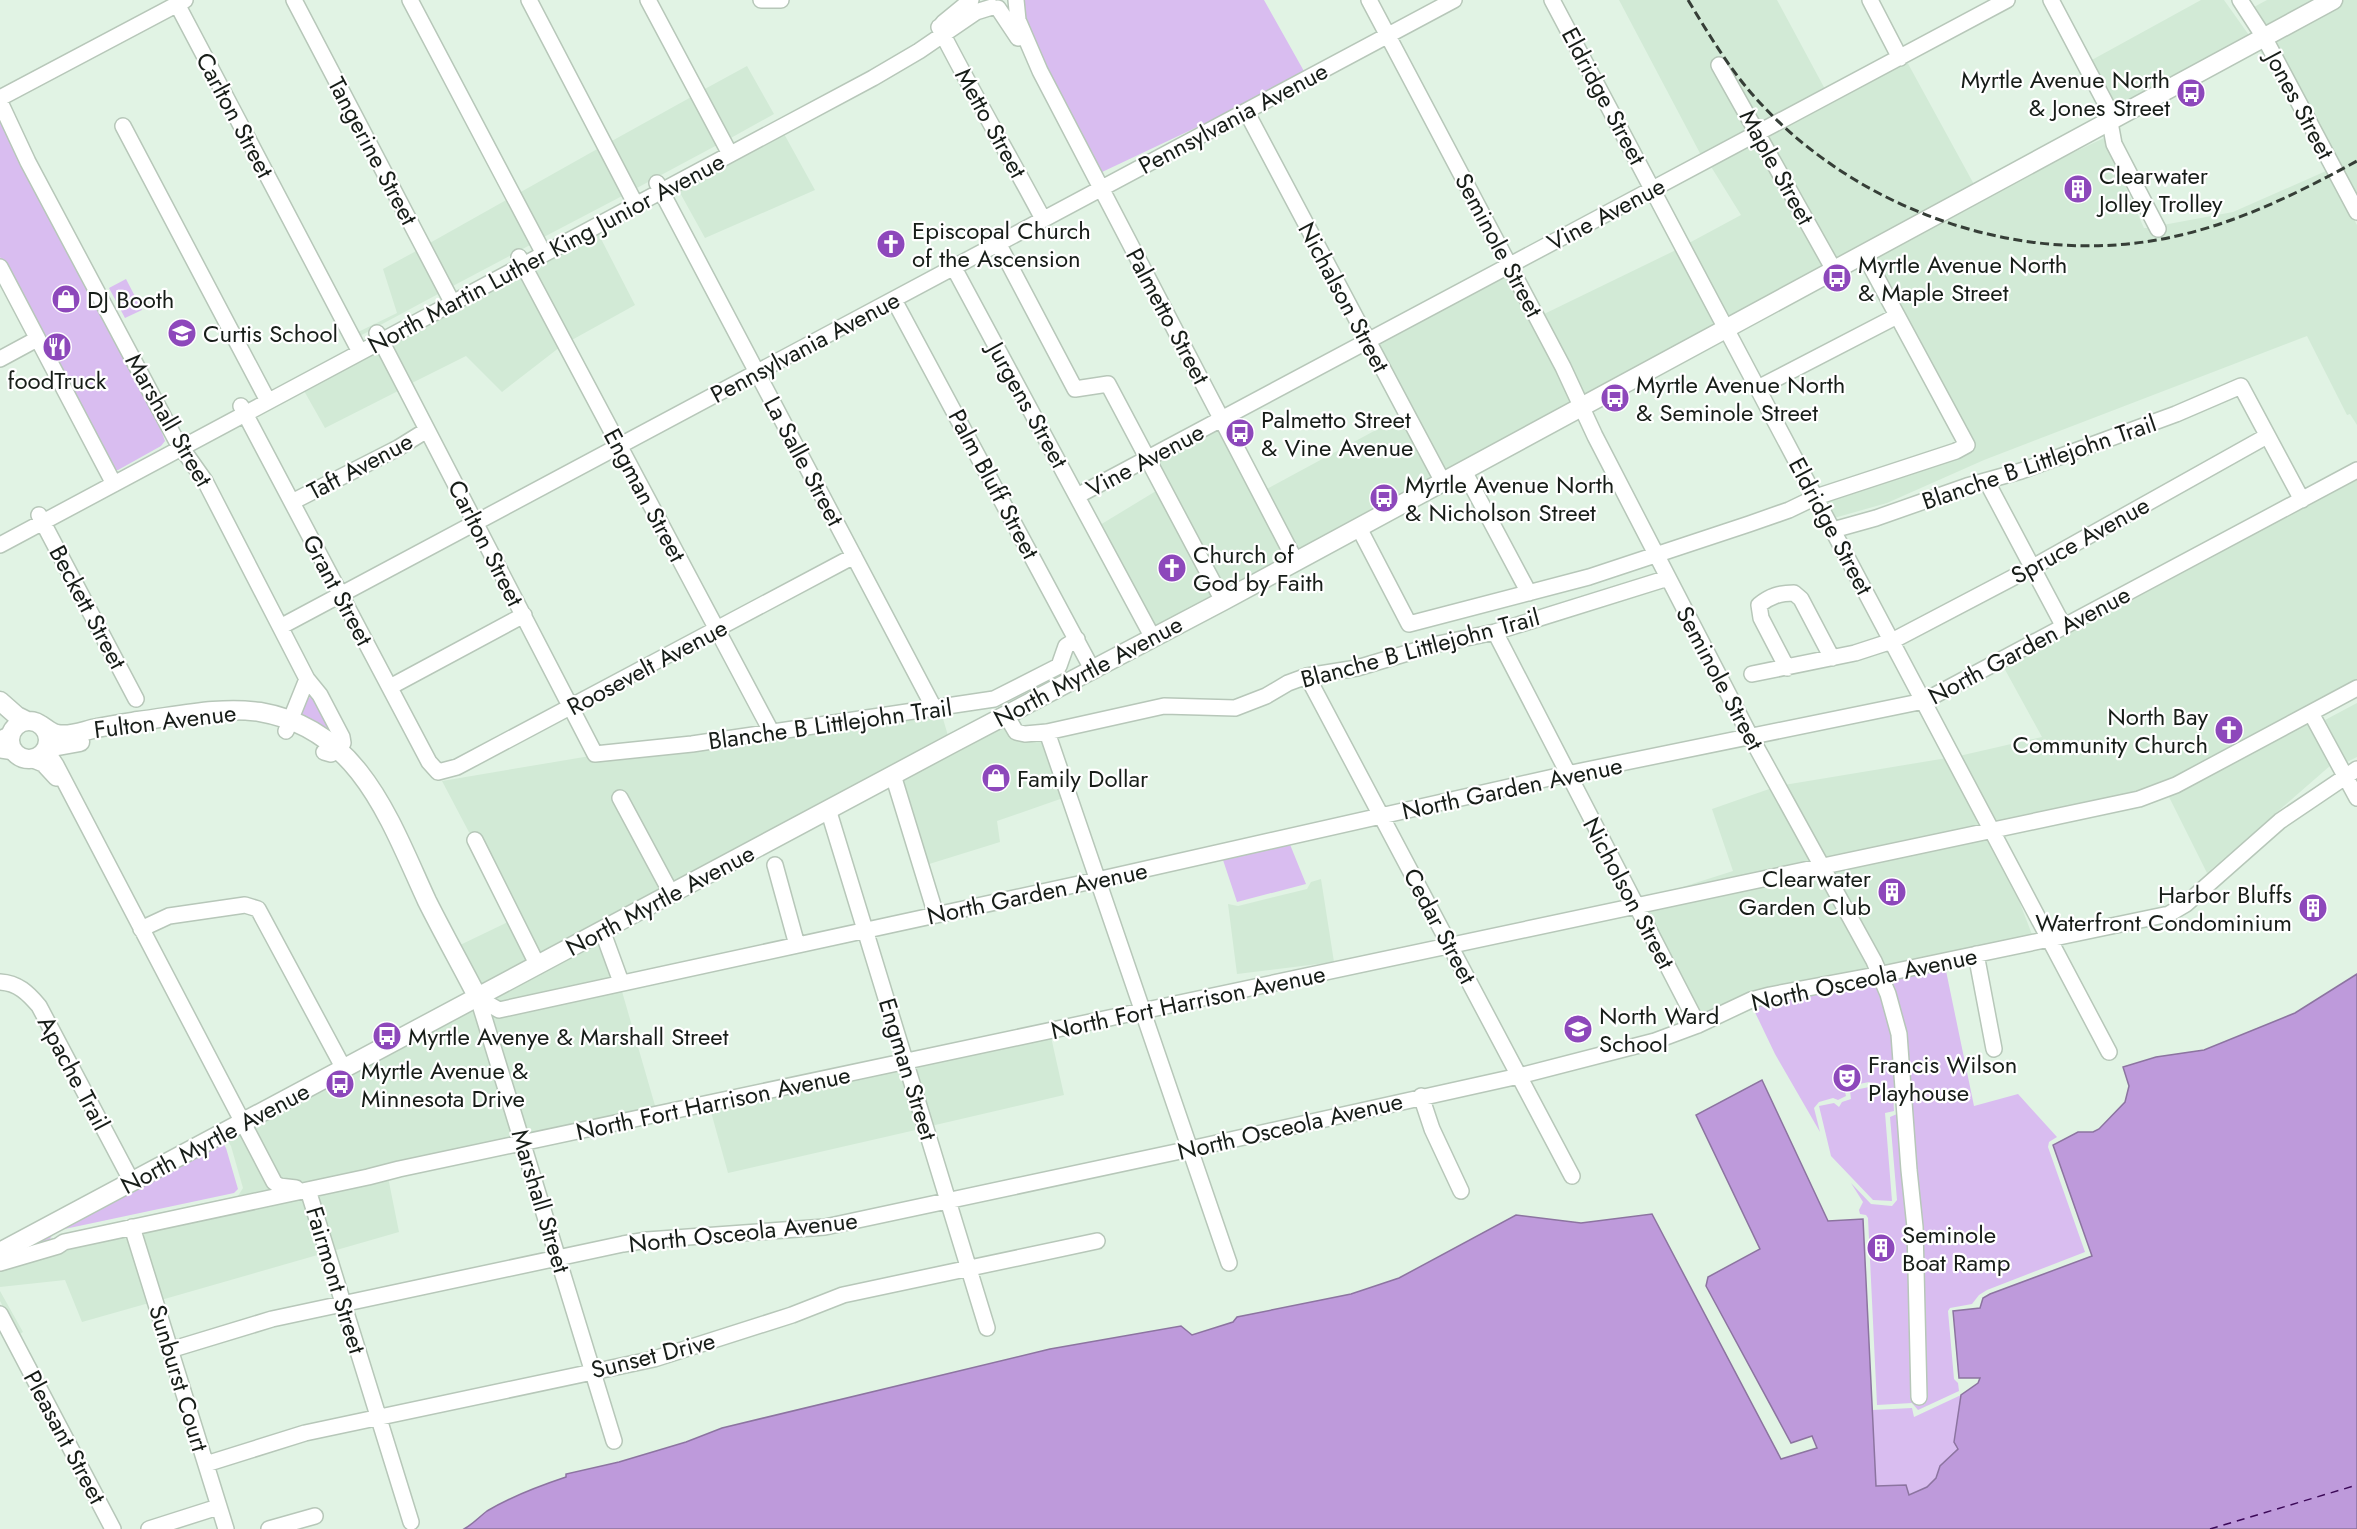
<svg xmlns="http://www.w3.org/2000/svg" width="2357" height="1529" font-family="Jost,sans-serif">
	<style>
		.built { fill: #d2ead6 }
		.green { fill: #d9bdf0 }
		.water { fill: #be9adb; stroke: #8c74a0; stroke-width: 1.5 }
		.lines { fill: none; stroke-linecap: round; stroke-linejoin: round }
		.ferry { stroke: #3c0958; stroke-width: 1.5; stroke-dasharray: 8 6; stroke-linecap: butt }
		.minor-casing { stroke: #b7c7b9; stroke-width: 18 }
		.major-casing { stroke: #b7c7b9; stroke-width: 21 }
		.minor { stroke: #fff; stroke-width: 15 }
		.major { stroke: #fff; stroke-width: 18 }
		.rail { stroke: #363e37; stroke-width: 3; stroke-dasharray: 9 4.5; stroke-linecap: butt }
		.labels { text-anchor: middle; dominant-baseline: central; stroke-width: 4.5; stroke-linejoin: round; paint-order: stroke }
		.poi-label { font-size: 24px; fill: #171d18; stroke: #fff; text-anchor: start }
		.street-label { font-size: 24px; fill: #171d18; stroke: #fff }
	</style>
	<rect width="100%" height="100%" fill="#e1f3e4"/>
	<path class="built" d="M1619,0H1777L1826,91L1761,126L1721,57L1711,63L1750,131L1702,157Z
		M2201,0H2224L2251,38L2114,113L2090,61Z
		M2267,0H2321L2266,30L2252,8Z
		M2344,0H2357V200L2272,39Z
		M2261,45L2357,225V425L2350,414L2347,415L2307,336L1984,460L1887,503L1834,518L1825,500L1958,456L1975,447L1872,256L2002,186L2104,138L2144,228H2150L2155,236L2165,230L2163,225L2233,212L2326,171L2258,47Z
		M1906,60L1976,188L1836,261L1767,138L1773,135L1771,132Z
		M747,66L774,114L729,139L703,90Z
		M693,96L719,144L635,189L610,142Z
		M783,132L815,190L705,238L679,191L670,194Z
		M1756,142L1825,267L1729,321L1689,243L1741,215L1710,165Z
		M599,148L624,195L542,238L519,193Z
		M508,199L532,244L451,287L428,244Z
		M598,233L635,305L570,341L533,268Z
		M1678,249L1718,327L1585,399L1542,315Z
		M418,250L440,293L358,337L356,333L397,313L383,269Z
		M520,272L560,347L502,392L466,356L410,384L389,342Z
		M1507,273L1574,405L1445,475L1375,344Z
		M378,348L400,390L325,428L303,389Z
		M1400,417L1435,480L1299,554L1265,490Z
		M1219,427L1288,560L1226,593L1155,461Z
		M1143,467L1215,599L1156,630L1100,525L1156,491Z
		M2357,476V682L2156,788L1996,824L1959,756L2042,737L2003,666Z
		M2357,703V757L2347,762L2325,720Z
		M941,712L949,739L673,885L622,791L612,796L663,891L541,958L478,832L471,836L442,781L590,756V760L593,762L770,740Z
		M2308,721L2331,765L2207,873L2168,795Z
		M1003,722L1043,737L1063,798L997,821L1000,842L926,865L899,777Z
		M1947,758L1983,827L1825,861L1784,785Z
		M1772,788L1813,863L1645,899L1733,871L1712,809Z
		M1988,837L2009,875L2033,937L1883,967L1830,870Z
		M1818,873L1871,969L1701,1017L1645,911Z
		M1321,879L1334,962L1237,974L1228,904L1238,906L1307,889L1311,882Z
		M510,921L531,964L481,990L458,946Z
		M598,938L613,979L500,1005L489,998Z
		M621,988L656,1109L528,1136L488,1011Z
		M474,1006L516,1139L308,1185L282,1181L252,1124Z
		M1051,1037L1064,1095L931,1126L913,1066Z
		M901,1069L920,1129L728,1173L711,1112Z
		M241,1130L275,1191L54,1241L62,1234L238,1196L243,1188L231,1146L227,1140Z
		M388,1177L399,1232L333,1251L315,1194Z
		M304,1197L321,1254L161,1300L140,1231Z
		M128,1234L149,1303L82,1322L65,1280L0,1287V1269L64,1248Z
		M0,1291L23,1332L18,1335L0,1301Z"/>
	<path class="green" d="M1024,0H1264L1305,73L1265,95L1100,173C1074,123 1031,56 1021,2Z
		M0,119L156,416L165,441L161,446L118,470H113L0,257Z
		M126,279L142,310L125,318L109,288Z
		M312,696L339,740L300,718L308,698Z
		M1289,842L1306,884L1237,902L1222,857Z
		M1945,966L1974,1106L2018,1094L2057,1137L2049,1142L2048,1147L2085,1252L1987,1290L1979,1295L1972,1304L1950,1308L1948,1311L1954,1379L1958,1383L1959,1391L1918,1410L1912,1403L1877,1405L1868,1218L1866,1215L1860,1214L1859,1210L1863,1202L1851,1183L1871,1204L1892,1206L1897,1200L1890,1117L1897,1114L1909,1228L1914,1403L1925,1402L1921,1226L1887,978Z
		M1875,980L1890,1024L1898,1092L1892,1089L1884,1090L1869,1082L1849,1086L1845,1092L1846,1096L1838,1100L1833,1098L1819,1102L1814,1108L1820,1132L1775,1054L1752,1006Z
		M1869,1087L1883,1095L1893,1093L1894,1111L1885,1113L1892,1201L1873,1200L1831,1156L1819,1106L1834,1103L1839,1107L1842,1102L1851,1099L1850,1091Z
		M218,1143H223L226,1148L238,1189L234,1193L60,1230L52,1235L48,1243L20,1248Z
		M1961,1395L1958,1449L1940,1466L1936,1478L1927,1487L1909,1495L1905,1485L1876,1487L1872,1410L1912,1408L1914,1417Z"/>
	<path class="water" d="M2357,974V1529H464C473,1524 479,1517 487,1511C512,1496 539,1486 566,1477V1474L619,1462L686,1442L722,1428L1050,1349L1181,1326L1192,1335L1233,1322L1237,1317L1351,1294L1399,1278L1516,1215L1581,1223L1652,1214L1781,1459L1817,1448L1812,1436L1791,1443L1706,1286L1708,1277L1760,1249L1696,1115L1762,1080L1828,1221L1863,1219L1876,1486L1906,1485L1909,1495L1927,1487L1936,1478L1940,1466L1958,1449L1954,1442L1961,1395L1978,1383L1980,1378H1959L1953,1311L1980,1308L1983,1298L1990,1294L2092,1256L2053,1145L2078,1132H2093L2099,1129L2125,1102L2129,1086L2123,1067L2156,1057L2204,1050L2295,1013Z"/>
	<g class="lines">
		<path class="ferry" d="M2210,1529L2357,1485"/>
		<g class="minor-casing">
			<path id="minor" d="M294,0L452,302
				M410,0L544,254
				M529,0L636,205
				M648,0L730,154
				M761,0H781
				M1016,0L1018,20L1040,71L1296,562
				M1369,0L1563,367L1595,436L1748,732L1874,961L1888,994L1899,1034L1909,1170L1915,1227L1919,1397
				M1552,0L2109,1052
				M1870,0L1900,58
				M2051,0L2107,106L2114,144L2158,229
				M2240,0L2264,37L2357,212
				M177,4L360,352
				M998,8L1018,38
				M943,23L971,0
				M939,27C972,92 1009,155 1043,219
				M1719,65L1834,270
				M0,98L185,0
				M0,102L28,162L176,440L205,481L307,679L320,695L342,737L343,743L339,750L331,754L324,752
				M1246,111L1443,482
				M123,126L268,401
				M657,183L934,708
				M998,243L1075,389L1108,384L1223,601
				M519,257L772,733
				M0,267L114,484
				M954,268L1153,638
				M894,300L1092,669
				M377,333L595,754L692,744L994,699L1059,666L1066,646L1077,639
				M0,359L37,339
				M1758,388L1897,316
				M241,406L429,762L438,772L457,767L854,556
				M1464,471L1529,593
				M1987,482L2064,627
				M1077,496L2007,0
				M292,502L398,448L427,430
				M39,515L136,699
				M1359,528L1409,624L1589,577L1749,524L1789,510L1816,497L1956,451L1967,445L1864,254
				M1833,530L1876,518L1967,486L2021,471L2176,414L2241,386L2302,500
				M0,545L873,78L919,51L976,12L992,7
				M282,626L1454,0
				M1495,632L1698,1025
				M1787,668L1761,618L1759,605C1770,596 1780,593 1794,593L1801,599L1832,658
				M1752,674L1855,653L1892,641L2033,567L2267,436
				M1307,676L1572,1176
				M390,687L524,615
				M2311,713L2357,798
				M1006,715L1016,732L1025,734L1047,732L1164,706L1235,708L1266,696L1288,683L1307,676L1357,668L1438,644L1495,632L1668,578
				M286,731L307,679
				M1047,732L1229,1263
				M0,739L11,734
				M0,750L14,752
				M46,750L56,765L274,1182L279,1186L296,1188
				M31,759L43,764L56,778
				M893,775L936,915
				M620,798L671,893
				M828,809L987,1328
				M475,840L538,966
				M775,865L797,945
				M141,929L169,916L245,905L258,909L344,1069
				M602,930L621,982
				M1976,954L1994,1049
				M0,982C18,983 28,993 39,1006L132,1182
				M478,998L499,1010L1097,880L1567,774L1924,701L2357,470
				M478,998L614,1441
				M1421,1096L1432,1129L1461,1191
				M308,1190L411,1522
				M132,1227L226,1529
				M0,1263L58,1246L64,1242L368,1177L399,1169L2139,799L2176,785L2357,688
				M0,1314L113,1529
				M170,1350L272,1319L623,1244L647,1240L825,1227L1190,1149L1519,1076L1655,1041L1698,1025L1751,1000L1770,995L1887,973L2169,914L2186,904L2280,821L2357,769
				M206,1464L305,1433L654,1359L792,1315L843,1295L1097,1241
				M149,1529L218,1507
				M269,1529L315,1516"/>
		</g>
		<g class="major-casing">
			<path id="major" d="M0,701L17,716L27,721
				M10 740a19 19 0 1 1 38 0a19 19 0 1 1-38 0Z
				M41,725C46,728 51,733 57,734C71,737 85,730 97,728C111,725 125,723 138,721C178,716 220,706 260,712C360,729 390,821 427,901C443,933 461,965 478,998
				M47,748L80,742
				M0,1252L953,743L1223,601L2333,0"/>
		</g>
		<use href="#minor" class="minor"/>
		<use href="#major" class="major"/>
		<path class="rail" d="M1688,0C1708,33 1727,65 1752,94C1855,212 2028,272 2181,235C2244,220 2300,192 2357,161"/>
	</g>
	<defs>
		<g id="bus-disc" transform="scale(1.5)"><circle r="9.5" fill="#8d48bb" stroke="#fff"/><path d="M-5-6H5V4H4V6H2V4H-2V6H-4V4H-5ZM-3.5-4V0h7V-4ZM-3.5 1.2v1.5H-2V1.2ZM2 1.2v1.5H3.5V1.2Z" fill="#fff"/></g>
		<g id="building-disc" transform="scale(1.5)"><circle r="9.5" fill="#8d48bb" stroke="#fff"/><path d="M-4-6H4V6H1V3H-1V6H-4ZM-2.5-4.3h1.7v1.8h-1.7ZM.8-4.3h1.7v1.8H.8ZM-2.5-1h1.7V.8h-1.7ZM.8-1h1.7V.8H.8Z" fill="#fff"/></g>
		<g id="church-disc" transform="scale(1.5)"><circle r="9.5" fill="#8d48bb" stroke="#fff"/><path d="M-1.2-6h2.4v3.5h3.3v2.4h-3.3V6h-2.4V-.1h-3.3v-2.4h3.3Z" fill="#fff"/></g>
		<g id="shop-disc" transform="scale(1.5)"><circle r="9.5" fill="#8d48bb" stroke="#fff"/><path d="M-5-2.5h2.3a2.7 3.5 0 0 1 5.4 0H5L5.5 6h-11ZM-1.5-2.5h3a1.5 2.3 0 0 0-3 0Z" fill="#fff"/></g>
		<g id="school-disc" transform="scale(1.5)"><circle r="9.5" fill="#8d48bb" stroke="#fff"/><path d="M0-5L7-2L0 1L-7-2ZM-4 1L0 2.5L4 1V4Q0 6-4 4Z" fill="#fff"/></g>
		<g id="restaurant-disc" transform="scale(1.5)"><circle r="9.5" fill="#8d48bb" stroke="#fff"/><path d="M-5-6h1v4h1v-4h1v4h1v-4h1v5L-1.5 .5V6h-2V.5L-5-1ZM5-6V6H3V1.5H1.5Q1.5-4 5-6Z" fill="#fff"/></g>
		<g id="theatre-disc" transform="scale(1.5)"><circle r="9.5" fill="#8d48bb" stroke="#fff"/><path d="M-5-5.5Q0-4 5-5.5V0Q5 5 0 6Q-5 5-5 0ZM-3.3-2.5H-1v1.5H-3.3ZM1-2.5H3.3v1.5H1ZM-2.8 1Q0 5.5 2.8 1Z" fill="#fff"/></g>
	</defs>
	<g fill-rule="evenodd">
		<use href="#bus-disc" x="2191" y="93"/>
		<use href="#building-disc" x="2078" y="189"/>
		<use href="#church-disc" x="891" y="244"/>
		<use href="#bus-disc" x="1837" y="278"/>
		<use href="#shop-disc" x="66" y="299"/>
		<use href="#school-disc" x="182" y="333"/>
		<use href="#restaurant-disc" x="57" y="347"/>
		<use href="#bus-disc" x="1615" y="398"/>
		<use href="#bus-disc" x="1240" y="433"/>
		<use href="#bus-disc" x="1384" y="498"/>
		<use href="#church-disc" x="1172" y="568"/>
		<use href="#church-disc" x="2229" y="730"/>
		<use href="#shop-disc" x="996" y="778"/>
		<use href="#building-disc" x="1892" y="892"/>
		<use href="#building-disc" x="2313" y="908"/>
		<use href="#school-disc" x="1578" y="1029"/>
		<use href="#bus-disc" x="387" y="1036"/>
		<use href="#theatre-disc" x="1847" y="1078"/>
		<use href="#bus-disc" x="340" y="1084"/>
		<use href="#building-disc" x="1881" y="1248"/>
	</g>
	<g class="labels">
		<g class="poi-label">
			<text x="2170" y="79" text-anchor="end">Myrtle Avenue North<tspan x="2170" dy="28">&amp; Jones Street</tspan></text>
			<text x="2099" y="175">Clearwater<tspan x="2099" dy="28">Jolley Trolley</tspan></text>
			<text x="912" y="230">Episcopal Church<tspan x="912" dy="28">of the Ascension</tspan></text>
			<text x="1858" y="264">Myrtle Avenue North<tspan x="1858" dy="28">&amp; Maple Street</tspan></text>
			<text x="87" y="299">DJ Booth</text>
			<text x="203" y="333">Curtis School</text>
			<text x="57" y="380" text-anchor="middle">foodTruck</text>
			<text x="1636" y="384">Myrtle Avenue North<tspan x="1636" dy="28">&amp; Seminole Street</tspan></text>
			<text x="1261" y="419">Palmetto Street<tspan x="1261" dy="28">&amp; Vine Avenue</tspan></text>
			<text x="1405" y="484">Myrtle Avenue North<tspan x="1405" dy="28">&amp; Nicholson Street</tspan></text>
			<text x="1193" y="554">Church of<tspan x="1193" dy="28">God by Faith</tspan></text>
			<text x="2208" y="716" text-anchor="end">North Bay<tspan x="2208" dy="28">Community Church</tspan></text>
			<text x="1017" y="778">Family Dollar</text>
			<text x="1871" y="878" text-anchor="end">Clearwater<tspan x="1871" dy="28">Garden Club</tspan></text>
			<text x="2292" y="894" text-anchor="end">Harbor Bluffs<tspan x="2292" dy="28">Waterfront Condominium</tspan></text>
			<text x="1599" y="1015">North Ward<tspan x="1599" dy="28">School</tspan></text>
			<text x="408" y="1036">Myrtle Avenye &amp; Marshall Street</text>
			<text x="1868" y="1064">Francis Wilson<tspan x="1868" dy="28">Playhouse</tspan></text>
			<text x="361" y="1070">Myrtle Avenue &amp;<tspan x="361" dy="28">Minnesota Drive</tspan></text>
			<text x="1902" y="1234">Seminole<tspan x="1902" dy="28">Boat Ramp</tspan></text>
		</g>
		<g class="street-label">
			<text transform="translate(1604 96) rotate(62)">Eldridge Street</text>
			<text transform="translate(2300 105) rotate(62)">Jones Street</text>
			<text transform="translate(235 115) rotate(62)">Carlton Street</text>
			<text transform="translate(1233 118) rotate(-28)">Pennsylvania Avenue</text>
			<text transform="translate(991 123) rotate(61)">Metto Street</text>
			<text transform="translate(373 151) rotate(62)">Tangerine Street</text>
			<text transform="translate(1777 167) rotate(61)">Maple Street</text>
			<text transform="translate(1606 214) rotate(-28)">Vine Avenue</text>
			<text transform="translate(1499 245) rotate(62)">Seminole Street</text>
			<text transform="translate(546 253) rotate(-28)">North Martin Luther King Junior Avenue</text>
			<text transform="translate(1344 297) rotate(62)">Nichalson Street</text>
			<text transform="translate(1168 316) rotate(62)">Palmetto Street</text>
			<text transform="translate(805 347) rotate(-28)">Pennsylvania Avenue</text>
			<text transform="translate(1028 405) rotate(61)">Jurgens Street</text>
			<text transform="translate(169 420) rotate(60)">Marshall Street</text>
			<text transform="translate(1145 460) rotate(-28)">Vine Avenue</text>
			<text transform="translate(804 461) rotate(62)">La Salle Street</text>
			<text transform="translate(2039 462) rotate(-19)">Blanche B Littlejohn Trail</text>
			<text transform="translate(360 466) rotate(-28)">Taft Avenue</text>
			<text transform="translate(994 484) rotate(62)">Palm Bluff Street</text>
			<text transform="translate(645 495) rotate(62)">Engman Street</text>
			<text transform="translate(1831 526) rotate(62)">Eldridge Street</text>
			<text transform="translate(2080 540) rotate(-29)">Spruce Avenue</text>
			<text transform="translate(486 543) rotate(63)">Carlton Street</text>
			<text transform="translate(338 590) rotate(62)">Grant Street</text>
			<text transform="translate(88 607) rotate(62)">Beckett Street</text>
			<text transform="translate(2029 645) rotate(-28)">North Garden Avenue</text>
			<text transform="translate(1420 648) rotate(-15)">Blanche B Littlejohn Trail</text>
			<text transform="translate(647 667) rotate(-28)">Roosevelt Avenue</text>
			<text transform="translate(1088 671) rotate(-28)">North Myrtle Avenue</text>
			<text transform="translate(1720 678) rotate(62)">Seminole Street</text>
			<text transform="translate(165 721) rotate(-7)">Fulton Avenue</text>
			<text transform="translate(830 724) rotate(-8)">Blanche B Littlejohn Trail</text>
			<text transform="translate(1512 788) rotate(-12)">North Garden Avenue</text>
			<text transform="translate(1037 893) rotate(-12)">North Garden Avenue</text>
			<text transform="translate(1629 893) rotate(62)">Nicholson Street</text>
			<text transform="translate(660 900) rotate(-28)">North Myrtle Avenue</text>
			<text transform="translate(1440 926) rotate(62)">Cedar Street</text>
			<text transform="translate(1864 979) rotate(-12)">North Osceola Avenue</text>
			<text transform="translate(1188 1002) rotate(-12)">North Fort Harrison Avenue</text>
			<text transform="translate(908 1069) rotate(73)">Engman Street</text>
			<text transform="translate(74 1073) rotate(62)">Apache Trail</text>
			<text transform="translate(713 1103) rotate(-12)">North Fort Harrison Avenue</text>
			<text transform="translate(1290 1126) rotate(-13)">North Osceola Avenue</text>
			<text transform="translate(215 1138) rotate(-28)">North Myrtle Avenue</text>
			<text transform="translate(541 1201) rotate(73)">Marshall Street</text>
			<text transform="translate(743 1232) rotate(-6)">North Osceola Avenue</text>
			<text transform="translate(336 1280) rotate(73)">Fairmont Street</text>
			<text transform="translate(653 1355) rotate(-14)">Sunset Drive</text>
			<text transform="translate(179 1378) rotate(73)">Sunburst Court</text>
			<text transform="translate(65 1437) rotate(62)">Pleasant Street</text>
		</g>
	</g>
</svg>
